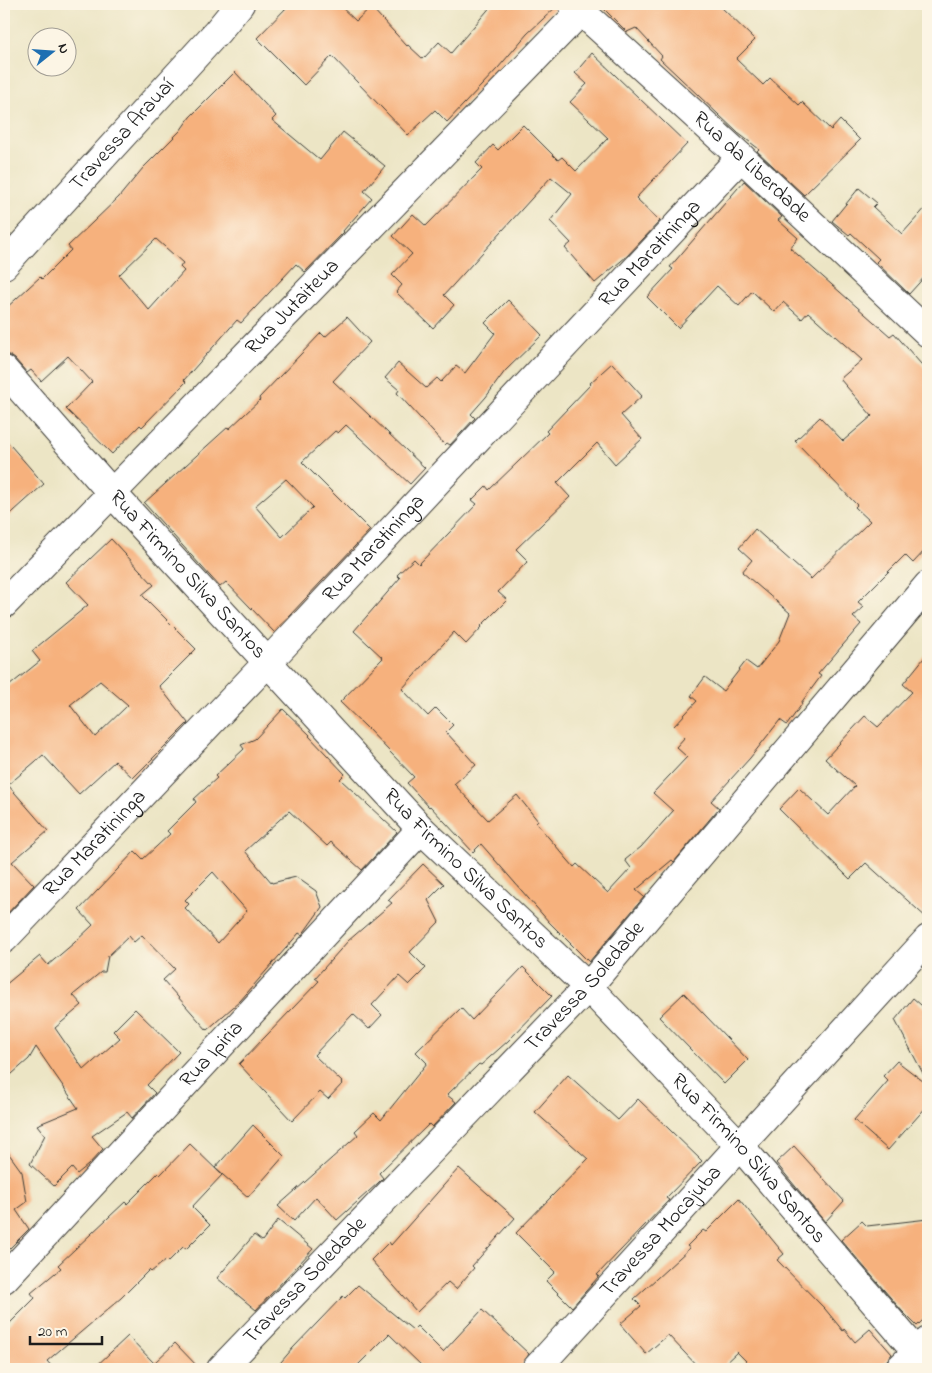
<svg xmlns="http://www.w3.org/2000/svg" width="932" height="1373" font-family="'Indie Flower',sans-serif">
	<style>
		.building { fill: #f6b17d; fill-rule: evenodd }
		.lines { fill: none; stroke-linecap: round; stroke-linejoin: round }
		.minor-casing { stroke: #3b3a35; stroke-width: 30 }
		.tertiary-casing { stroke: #3b3a35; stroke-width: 30 }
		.minor { stroke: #fff; stroke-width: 28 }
		.tertiary { stroke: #fff; stroke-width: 28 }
		.labels { text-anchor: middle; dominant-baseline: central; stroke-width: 4; stroke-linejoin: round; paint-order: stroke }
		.street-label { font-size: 21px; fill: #1c1c1c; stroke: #fcf5e5 }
	</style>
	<rect width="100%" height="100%" fill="#fcf5e5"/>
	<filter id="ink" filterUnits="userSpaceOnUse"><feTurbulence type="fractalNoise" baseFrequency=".02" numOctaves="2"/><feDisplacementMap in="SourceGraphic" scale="10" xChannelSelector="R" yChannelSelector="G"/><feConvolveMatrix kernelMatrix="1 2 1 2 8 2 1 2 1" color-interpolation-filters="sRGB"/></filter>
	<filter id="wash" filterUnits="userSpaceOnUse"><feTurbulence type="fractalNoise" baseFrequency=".0096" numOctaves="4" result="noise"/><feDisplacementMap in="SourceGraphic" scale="20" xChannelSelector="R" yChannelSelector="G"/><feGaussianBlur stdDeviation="1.12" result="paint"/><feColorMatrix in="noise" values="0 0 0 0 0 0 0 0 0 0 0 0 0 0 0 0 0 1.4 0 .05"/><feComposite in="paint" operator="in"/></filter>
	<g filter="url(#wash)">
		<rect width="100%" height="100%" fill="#ece5c5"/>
		<g id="blocks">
			<path class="building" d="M290,4H338L356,21L371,7L407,46L408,45L423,59L439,42L451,53L493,4L558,5L527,34L498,68L447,122L435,110L408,135L332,56L304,85L257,38Z
				M599,4H718L755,40L736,59L763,85L770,78L799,105L802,102L831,130L840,120L860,140L804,195L757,151L759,149L738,133L660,59L662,56L636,28L627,32Z
				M592,53L687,144L636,198L660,221L627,256L595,283L565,248L571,243L550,221L572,194L551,177L444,295L454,305L433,328L396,292L402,285L392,275L412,254L393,236L413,214L426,226L482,169L476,163L493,145L498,150L523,125L558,160L562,157L576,171L608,138L570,102L587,84L575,73Z
				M235,72L276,116L272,120L320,160L343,132L385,166L364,191L372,198L343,231L344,232L305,272L296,264L241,323L237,320L184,380L186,382L142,427L140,425L112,454L66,409L92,382L68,356L41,381L31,370L27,373L15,359L9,355H4V310L40,277L42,279L71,250L68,246L119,197L143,168L180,131L190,117ZM156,239L183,263L180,267L184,271L149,310L119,275Z
				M744,181L782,217L778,220L798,238L790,248L890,336L894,333L928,372V547L913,563L905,555L858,602L864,607L853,617L861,624L818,674L821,676L801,703L802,704L787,725L780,720L750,758L711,801L719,808L674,862L672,860L636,890L644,897L589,962L549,922L481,844L473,852L430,806L429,807L407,783L414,777L366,727L340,702L383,658L354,631L400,578L397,575L414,559L419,564L477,504L472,500L486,486L489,490L548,433L546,431L591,384L590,383L612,363L642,396L621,415L642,439L615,464L597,443L557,483L570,497L516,549L528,561L498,592L507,600L481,626L482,627L466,644L454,632L402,689L428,716L436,708L453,725L446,732L476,765L454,784L488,820L517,795L538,821L536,823L574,867L577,864L608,893L631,868L625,860L641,847L673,811L653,793L687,757L676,747L685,737L674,726L697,701L691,696L705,677L723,691L746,661L757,669L779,641L790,613L742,572L752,560L739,548L755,529L811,579L870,521L855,507L857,505L795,441L820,417L843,441L872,416L840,379L862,360L808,312L802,319L783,302L774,312L752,291L739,306L717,286L678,328L647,297L673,269L670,267Z
				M859,188L877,203L873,207L902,234L928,205V273L909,294L876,262L879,259L851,233L849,235L832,221Z
				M508,300L542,335L505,371L486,397L471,414L475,418L450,445L447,443L445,445L397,393L399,390L385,378L398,363L426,388L437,378L441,382L456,366L465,373L495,333L485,323Z
				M347,317L370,342L333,381L425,468L410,484L346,425L338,433L335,431L302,462L370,530L274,632L226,582L220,587L144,503L228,427L229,429L260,400L259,398L321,333L325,337ZM286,479L313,507L282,537L255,506Z
				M4,438L44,484L4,520Z
				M111,539L154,585L142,595L196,649L159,686L188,723L133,778L115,761L79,794L43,755L8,785L48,831L12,862L34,885L4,917V690L40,661L32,651L88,605L66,582ZM100,681L128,705L95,737L70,705Z
				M928,653V919L866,863L850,879L779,809L799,788L828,815L855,786L825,759L865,716L878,727L912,692L903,684Z
				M283,709L310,735L309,736L345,774L340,779L397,832L362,870L331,842L327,846L289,811L245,851L272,883L296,877L316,891L322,907L302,935L299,933L240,1001L207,1030L163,980L175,969L142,935L134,942L129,936L108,956L105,972H101L73,995L82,1005L55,1028L84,1070L120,1038L113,1031L135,1009L179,1052L147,1085L155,1093L132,1118L127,1112L92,1136L103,1149L88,1165L77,1174L72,1168L54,1186L30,1164L45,1135L37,1125L78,1108L36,1047L29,1059L4,1081V986L40,956L48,965L74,943L93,925L79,910L135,851L143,859L170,834L167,831L196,802L194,799L217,778L215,776L244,749L241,745L255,739ZM213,872L247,911L218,943L185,908L189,904L185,900Z
				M423,864L444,884L428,900L439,922L410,952L426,968L409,985L399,976L372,1005L382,1015L369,1029L353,1014L314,1055L343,1083L328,1099L320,1092L292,1121L239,1064L319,981L315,978L348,941L392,903L388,900Z
				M523,967L552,996L508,1041L481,1065L479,1064L447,1095L456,1102L432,1127L429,1124L379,1173L383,1178L378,1183L337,1220L316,1197L294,1221L278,1206L358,1135L355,1131L374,1113L381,1120L427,1063L416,1052L461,1008L472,1020Z
				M684,993L748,1060L724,1084L659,1017Z
				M913,998L928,1011V1083L895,1020Z
				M897,1061L928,1085V1105L888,1150L854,1120L888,1081L883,1076Z
				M568,1075L618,1120L638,1099L702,1161L666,1198L669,1200L597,1275L599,1276L572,1307L546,1281L555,1272L516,1233L588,1159L535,1112Z
				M253,1125L284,1156L248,1197L215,1168Z
				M190,1144L222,1175L192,1207L210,1225L186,1249L183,1247L168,1262L166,1260L151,1272L149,1270L121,1298L47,1361L54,1369H4V1329L35,1298L31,1293L61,1268L58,1265L125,1202L127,1204L158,1173L160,1175Z
				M794,1146L844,1201L825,1222L776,1163Z
				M4,1147L22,1172L27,1202L16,1210L29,1229L4,1254Z
				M459,1168L515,1218L472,1266L474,1268L456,1289L448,1282L417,1312L371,1260L389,1242L391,1245Z
				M739,1199L784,1254L777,1260L825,1309L843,1331L844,1329L855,1342L870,1329L892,1354L884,1364V1369H754L737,1352L719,1369H700L668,1335L646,1354L620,1324L641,1306L634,1299L690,1248L687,1246L703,1230L706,1232Z
				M928,1219V1315L917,1326L902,1311L841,1240L862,1221L867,1226Z
				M278,1220L313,1249L256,1310L217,1278L254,1235L262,1241Z
				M358,1285L413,1330L417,1326L443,1352L482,1310L529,1354L519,1369H425L389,1334L354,1369H275L293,1348L343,1296L345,1298Z
				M128,1336L154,1363L175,1343L200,1369H93Z"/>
		</g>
	</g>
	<g filter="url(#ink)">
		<use href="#blocks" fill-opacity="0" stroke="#3b3a35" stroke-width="1"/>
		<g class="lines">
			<g class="minor-casing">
				<g id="minor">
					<path id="s1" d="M4,265L217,32L240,4"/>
					<path id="s2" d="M4,604L581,11"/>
					<path id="s3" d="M4,939L268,662L741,157"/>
					<path id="s4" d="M4,1279L421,829"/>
					<path id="s5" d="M221,1369L588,987L928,585"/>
					<path d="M899,1369L928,1341"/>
				</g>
			</g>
			<g class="tertiary-casing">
				<g id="tertiary">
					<path id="s6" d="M573,4L741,157L928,333"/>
					<path id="s7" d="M4,370L111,492L421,829L588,987L740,1146L928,1365"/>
					<path id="s8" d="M536,1369L928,939"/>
				</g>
			</g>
			<use href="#minor" class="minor"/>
			<use href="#tertiary" class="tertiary"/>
		</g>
	</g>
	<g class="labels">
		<g class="street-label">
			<text stroke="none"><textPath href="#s1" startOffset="176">Travessa Arauaí</textPath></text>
			<text stroke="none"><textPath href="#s6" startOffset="242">Rua da Liberdade</textPath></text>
			<text stroke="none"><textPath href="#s3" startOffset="942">Rua Maratininga</textPath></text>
			<text stroke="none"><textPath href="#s2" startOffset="414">Rua Jutaiteua</textPath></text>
			<text stroke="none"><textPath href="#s3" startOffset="538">Rua Maratininga</textPath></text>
			<text stroke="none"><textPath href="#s7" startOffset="275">Rua Firmino Silva Santos</textPath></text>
			<text stroke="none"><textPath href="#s3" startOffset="132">Rua Maratininga</textPath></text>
			<text stroke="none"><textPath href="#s7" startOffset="680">Rua Firmino Silva Santos</textPath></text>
			<text stroke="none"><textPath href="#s5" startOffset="528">Travessa Soledade</textPath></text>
			<text stroke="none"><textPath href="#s4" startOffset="306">Rua Ipiria</textPath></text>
			<text stroke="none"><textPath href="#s7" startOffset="1085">Rua Firmino Silva Santos</textPath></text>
			<text stroke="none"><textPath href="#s8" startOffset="186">Travessa Mocajuba</textPath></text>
			<text stroke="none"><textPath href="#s5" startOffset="122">Travessa Soledade</textPath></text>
		</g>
	</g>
	<rect width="932" height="1373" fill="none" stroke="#fcf5e5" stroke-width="20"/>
	<g transform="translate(52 52) rotate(73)"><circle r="24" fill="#fcf5e5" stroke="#a29e95"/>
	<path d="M0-4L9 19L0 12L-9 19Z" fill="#1f6fb2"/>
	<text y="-8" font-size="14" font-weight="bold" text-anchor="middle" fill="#1c1c1c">N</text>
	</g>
	<path d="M30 1336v8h72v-8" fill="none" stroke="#1c1c1c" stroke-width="2.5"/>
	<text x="38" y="1336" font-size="15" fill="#1c1c1c" stroke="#fcf5e5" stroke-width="4" paint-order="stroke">20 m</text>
</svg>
